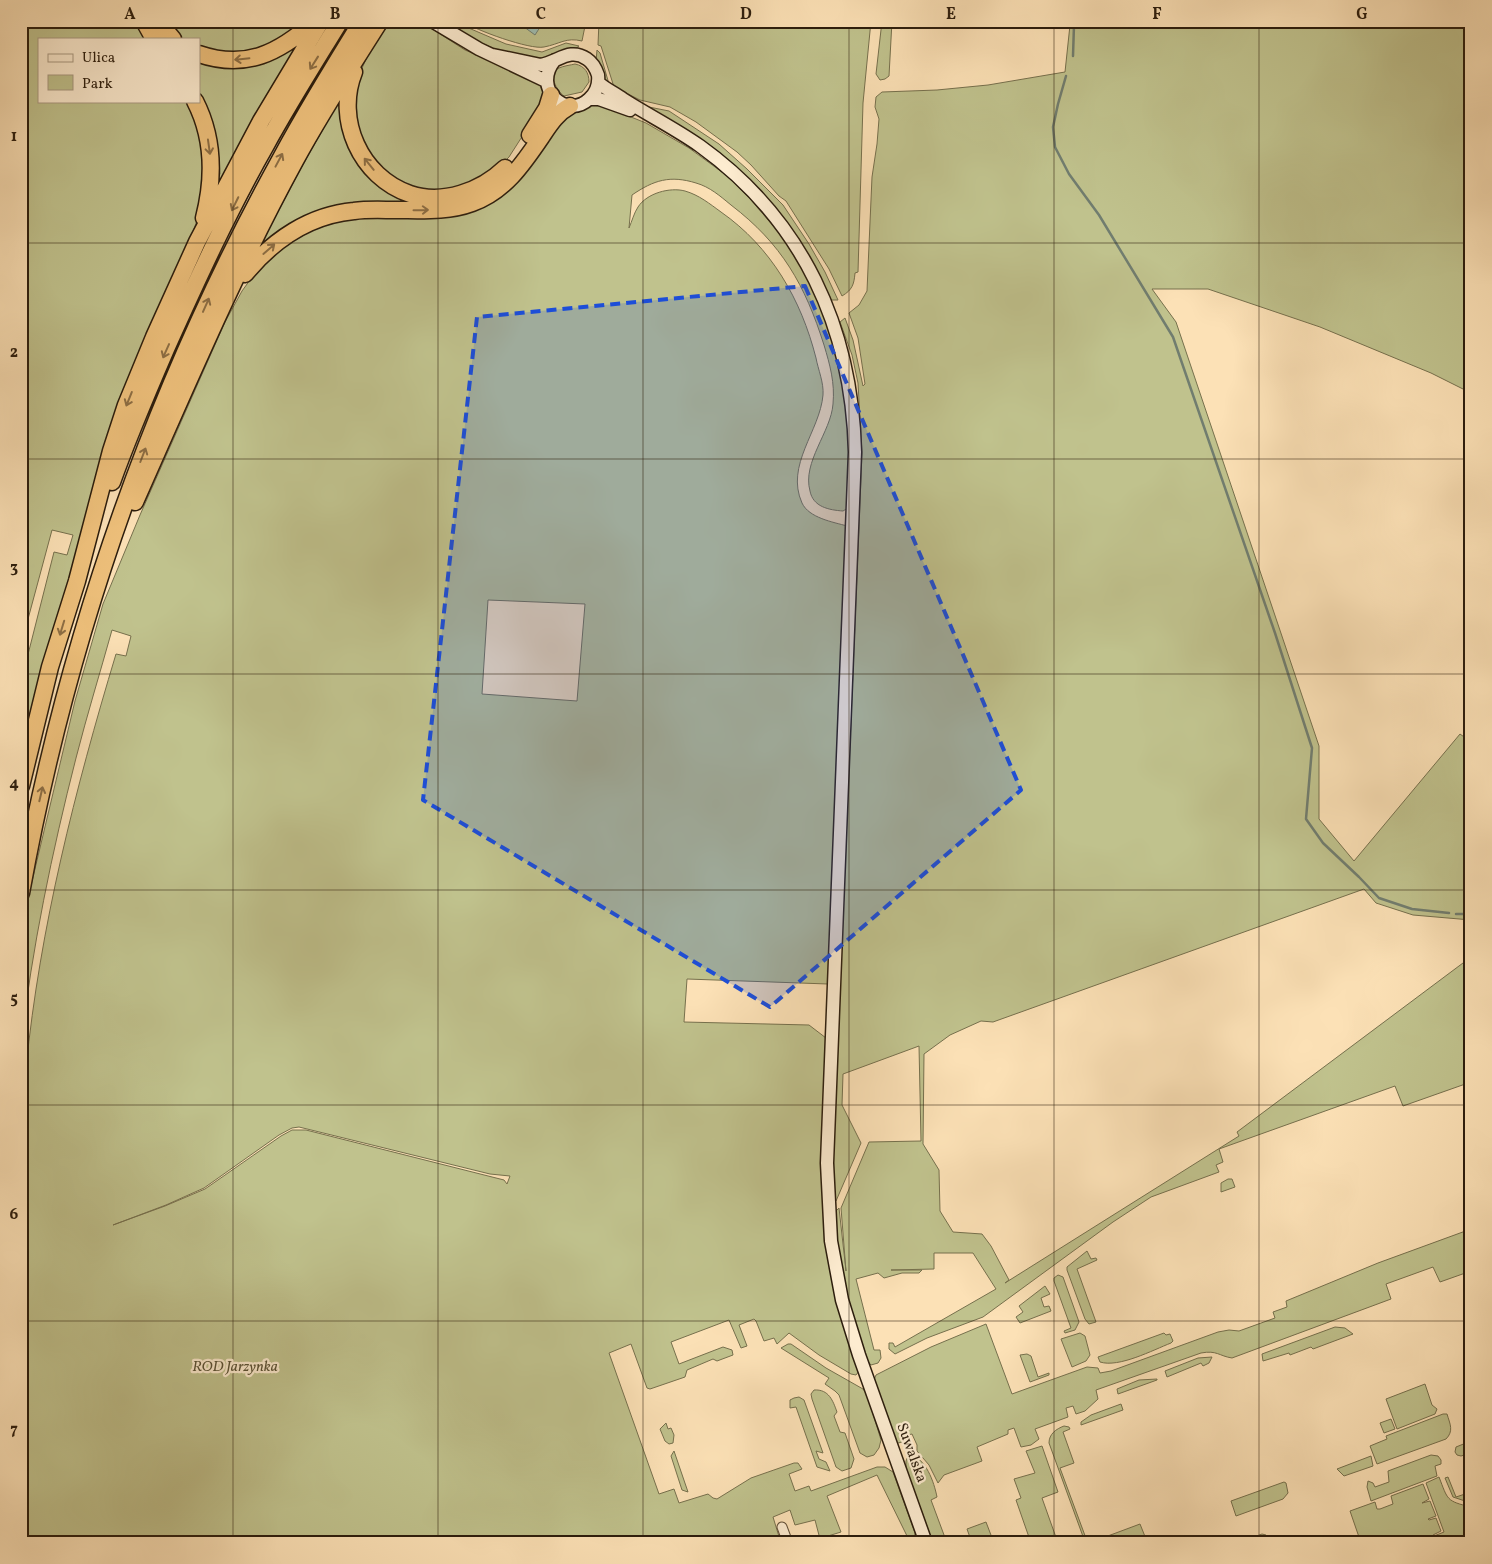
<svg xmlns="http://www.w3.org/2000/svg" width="1492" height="1564" font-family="Vollkorn,serif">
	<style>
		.green { fill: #c0c28d; stroke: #76704d; fill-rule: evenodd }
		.water { fill: #9fbdb0; stroke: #717d6f }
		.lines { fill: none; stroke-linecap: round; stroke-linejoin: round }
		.stream { stroke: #717d6f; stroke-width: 2.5 }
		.minor-casing { stroke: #604e37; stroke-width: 11 }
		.secondary-casing { stroke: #2c1d0d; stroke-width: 15 }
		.motorway-casing { stroke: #2c1d0d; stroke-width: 19 }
		.minor { stroke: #fdecd0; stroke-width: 9 }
		.secondary { stroke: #fdecd0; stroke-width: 12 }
		.motorway { stroke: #eec07b; stroke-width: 16 }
		.oneway { stroke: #8d6e44 }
		.marked { fill: #1d4ed8; fill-opacity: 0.2; stroke: #1d4ed8; stroke-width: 4; stroke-dasharray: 10 6; stroke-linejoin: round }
		.grid { fill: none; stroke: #2c1d0d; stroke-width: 1; stroke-opacity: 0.55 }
		.labels { text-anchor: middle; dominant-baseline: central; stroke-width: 4.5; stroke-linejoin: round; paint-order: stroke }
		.park-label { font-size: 15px; font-style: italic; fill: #584f33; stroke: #fdecd0 }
		.street-label { font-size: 15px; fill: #2c1d0d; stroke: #fdecd0 }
		.neatline { fill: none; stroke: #2c1d0d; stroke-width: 2 }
		.grid-label { font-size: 16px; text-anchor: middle; font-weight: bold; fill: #2c1d0d }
	</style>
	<rect width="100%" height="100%" fill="#fce1b6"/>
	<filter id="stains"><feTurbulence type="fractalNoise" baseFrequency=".004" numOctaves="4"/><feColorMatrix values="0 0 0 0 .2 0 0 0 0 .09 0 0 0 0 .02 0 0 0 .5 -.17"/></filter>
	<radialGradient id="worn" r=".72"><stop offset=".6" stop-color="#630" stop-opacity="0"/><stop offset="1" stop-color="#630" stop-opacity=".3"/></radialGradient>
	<path class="green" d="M21,21H138L148,39H39V101H189L193,108L206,169L199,215L78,553L48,645L21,748V682L54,552L67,555L73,535L52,530L21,645Z
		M164,21H306L281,41L244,54L199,48V39H182Z
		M388,21H420L465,50L538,81L545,96L541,107L509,157L491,175L452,192L410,188L372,163L354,125L358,77L372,46Z
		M442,21H456L464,26L506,44L542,52L566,43L579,46L575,49L541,60L501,51L478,42Z
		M462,21H586L582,41C566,37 560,44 544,47C530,50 475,30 462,21Z
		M599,21H871L863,103L858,272L855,273C854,285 852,290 842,296L829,269L786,201L779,196L751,165L737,152L696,122L670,107L640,100L614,87L601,46L598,45Z
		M882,21H892L889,76L885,79L880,80L876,74Z
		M1069,21H1471V393L1431,373L1320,327L1208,289H1152L1176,322L1319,746V819L1354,861L1460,734L1471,742V920L1413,915L1376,903L1364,889L993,1022L981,1021L950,1035L924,1054L923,1144L939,1170L940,1211L953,1232L982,1234L991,1246L1009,1280L1005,1283L1239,1136L1237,1132L1471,957V1082L1403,1106L1395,1086L1219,1149L1223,1162L1216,1165L1219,1172L1151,1197L1113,1222L983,1317L927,1338L895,1354L889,1349V1343H893L895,1347L996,1289L973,1253H934V1269L891,1270H922L919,1273H902L884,1278L878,1273L856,1279L874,1350H880L881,1358L878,1363L871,1365L866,1359L843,1281L838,1255L835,1212L839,1208L846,1271L841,1208L869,1142L921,1141L919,1046L843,1074L842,1105L861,1143L836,1201L833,1197V1158L862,453L858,383L852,355L840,322L845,318L853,340L863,386L865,384L858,338L849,313L859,305L867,291L872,177L877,144L879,119L875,107L876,97L882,92L937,90L988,85L1065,72L1070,25Z
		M301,40L213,198L215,182L220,174L219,161L215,155L199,99V60Z
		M597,50L600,53L609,84L607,87L596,62Z
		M575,64C585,66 589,73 589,82L582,92L564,96C557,91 547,74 559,68C563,66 571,65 575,64Z
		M344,92C342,101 339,111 341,121C342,127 348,137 350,144L427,202L520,162L461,202L348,206L254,257L300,170Z
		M592,105L606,107L646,123L689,148L726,175L751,200L781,235L806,275L822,308L837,352L851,425L848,508L843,511C829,510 813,507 810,491C802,462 831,432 833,404C835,383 830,365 824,345C805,285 782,244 731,205C720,196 710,187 696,183C670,175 654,180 632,195L629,228C632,221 634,213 638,207C647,193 670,187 685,191C699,195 710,204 721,212C771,247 801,299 816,358C818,369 824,383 823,395C820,431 785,465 802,503C809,518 833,522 847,526L828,984L687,979L684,1022L809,1025L826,1038C824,1111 818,1185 828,1258C833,1296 847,1334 859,1371L856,1375L851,1374L819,1355L789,1333L777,1344L774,1338L764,1341L756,1321L754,1319L739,1325L747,1346L741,1348L729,1320L671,1342L679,1364L723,1347L732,1350L733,1355L717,1361L713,1359L687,1370L685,1377L650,1389L647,1388L631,1344L609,1353L659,1494L674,1489L679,1503L708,1494L713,1498L717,1499L751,1478L794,1463H798L802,1469L789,1474L795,1491L809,1486L811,1491L877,1467H885L893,1472L915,1533V1535L908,1538L877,1475L827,1496L841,1532L828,1536L832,1543H807L820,1539L815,1520L795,1525L790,1510L773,1517L781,1543H21C21,1455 22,1368 22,1281C22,1210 19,1139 26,1068C40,927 75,790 116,654L126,656L131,636L112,630C100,673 87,715 76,758C52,852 32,948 21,1044V935L24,915L75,701L103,604L140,515L225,322L242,291L258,269L297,235L341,218L475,208L564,113ZM488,600L585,604L577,701L482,694ZM299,1127L490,1174L510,1176L507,1184L504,1180L306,1130H292L281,1136L205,1189L165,1206L113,1225L166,1205L204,1188L279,1135L292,1128Z
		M639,105L669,111L719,144L747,169L783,205L809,244L825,272L838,300H831C806,242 765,188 715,149C692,131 665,119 639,105Z
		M1228,1179H1232L1235,1187L1221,1192V1183Z
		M1471,1229V1271L1440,1282L1433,1267L1386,1284L1391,1299L1232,1358C1219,1356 1217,1350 1201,1353L1096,1390L1098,1399L1085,1411L1076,1414L1073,1406L1066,1408L1068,1417L1035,1429L1039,1439L1031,1445L1021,1447L1014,1428L1008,1430V1434L977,1447L982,1461L944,1475L938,1483L929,1465L917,1451V1445L912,1434L904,1436L906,1441L898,1443L895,1441L874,1380L876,1375L931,1347L986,1324L1012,1394L1087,1367L1098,1368L1100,1373L1111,1371L1218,1332L1229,1330L1239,1331L1275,1318L1273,1312L1287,1307L1286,1301L1378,1263Z
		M1087,1251L1091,1259L1096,1258L1097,1260L1077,1269L1096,1322L1089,1324L1085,1319L1067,1270V1267Z
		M1058,1275L1063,1277L1079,1322L1075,1330L1065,1333L1064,1331L1071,1328L1054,1281V1278Z
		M1045,1286L1050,1294L1041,1298L1044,1307L1049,1306L1051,1311L1020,1323L1016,1317L1023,1312L1019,1306Z
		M1335,1327L1345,1328L1353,1334L1313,1349L1311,1347L1290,1355L1289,1353L1263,1361L1262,1354Z
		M1080,1333L1085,1336L1090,1355L1086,1361L1072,1367L1061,1339Z
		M1164,1333L1166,1335L1170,1334L1173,1341L1171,1343C1153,1350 1119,1368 1100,1362L1098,1357Z
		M788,1344H791L826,1368L863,1389L867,1394L881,1440L879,1448L874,1455L867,1457L860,1453L839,1395L835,1391L825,1384L829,1378L781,1348Z
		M1027,1354L1031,1356L1038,1377L1049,1373V1375L1030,1382L1020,1355Z
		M1212,1357L1209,1363L1203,1366L1201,1363L1167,1377L1165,1371L1198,1358Z
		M1157,1379V1380L1118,1394L1117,1389L1139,1380Z
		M1425,1384L1432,1405L1437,1409L1435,1414L1397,1429L1386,1399Z
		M814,1390C829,1389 833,1401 837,1412L834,1416L840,1432L845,1433L854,1459L851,1468L842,1471L836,1467L812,1399L811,1394Z
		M799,1397L804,1400L823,1453L816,1451L819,1459L826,1462L830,1471L817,1467L796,1407L790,1408V1400L794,1398Z
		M1121,1404L1123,1410L1081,1425V1422L1091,1415Z
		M1443,1414H1447C1450,1424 1454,1431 1446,1439L1377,1464L1370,1446L1387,1439L1386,1436Z
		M1391,1419L1395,1429L1384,1433L1380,1423Z
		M666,1423L668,1429L671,1428L674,1435L673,1443L669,1444L665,1441L660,1429Z
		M1064,1426L1069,1427L1070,1429L1063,1432L1074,1463L1060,1468L1087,1541L1085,1542L1049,1443C1049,1434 1056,1429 1064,1426Z
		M1471,1441V1453L1461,1456L1457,1455L1455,1452L1456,1447Z
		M1042,1446L1058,1492L1042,1498L1058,1543H1031L1016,1500L1021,1498L1014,1479L1035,1473L1026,1451Z
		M674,1451L688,1492L682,1490L671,1456Z
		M909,1454C926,1458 934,1482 937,1497L931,1500L947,1543H933L906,1468V1461Z
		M1431,1455L1438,1456L1441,1460V1464L1435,1466L1437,1476L1371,1501L1367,1487L1368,1481L1373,1483L1375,1487L1389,1482L1388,1471Z
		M1371,1456L1373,1466L1344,1476L1337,1469Z
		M1439,1477C1448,1500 1446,1501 1471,1507V1543H1354L1360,1540L1350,1511L1375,1502L1377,1509H1380L1393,1504L1391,1496L1423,1484L1429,1499L1422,1503L1430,1501L1436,1516L1428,1519L1429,1520L1436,1518L1441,1531L1433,1535L1434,1536L1444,1532L1426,1483Z
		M1448,1477L1456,1497L1471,1492V1503L1453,1497L1445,1478Z
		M1284,1482L1286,1483L1288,1493L1283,1499L1236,1516L1231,1501Z
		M986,1522L994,1543H972L967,1529Z
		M1140,1524L1146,1539L1136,1543H1089Z
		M1262,1534L1266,1535L1271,1543H1246L1249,1539Z"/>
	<path class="water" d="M516,21H544L535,35Z"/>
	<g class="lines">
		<path class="stream" d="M1073,56L1074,25L1073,21
			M1066,76L1058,104L1053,127L1055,147L1069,174L1099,215L1173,337L1275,633L1312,748L1306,819L1323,843L1359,877L1379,898L1412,909L1449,913
			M1456,914H1471"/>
		<g class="minor-casing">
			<path id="minor" d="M782,1527L788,1543"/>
		</g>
		<g class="secondary-casing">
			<path id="secondary" d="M432,21L479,49L546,81
				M493,55L541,65C558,62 570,47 587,59C593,63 596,69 598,75C599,84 596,93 589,99C567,120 531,89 555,60
				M598,82C605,89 615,93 623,99C648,115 676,129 700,146C803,220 852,328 855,452L827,1163L831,1241L842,1300L859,1355L926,1543
				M590,99H599L630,110"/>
		</g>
		<g class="motorway-casing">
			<path id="motorway" d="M144,21L154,39
				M158,21L173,39
				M199,54C246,70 279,53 315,21
				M354,72C335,119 360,177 410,194C443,205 481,191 505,168
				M195,101C214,138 214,179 204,218
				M530,135L547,108L551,95
				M245,274C273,240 310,215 354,211C368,209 383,210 396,210C421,210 448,212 472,203C505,191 523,164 542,136C550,124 557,113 570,106
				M112,482C128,437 147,393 166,349C197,280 229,210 266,145C289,103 315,62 340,21
				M135,502C186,387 235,271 295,161C321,113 351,67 380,21
				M21,786L50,667L77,581L111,451L126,405L154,337L197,242L261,121L321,21
				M21,893C68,633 154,388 282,156C307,110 334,66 362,21"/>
		</g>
		<use href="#minor" class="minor"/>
		<use href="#secondary" class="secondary"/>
		<use href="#motorway" class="motorway"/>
	</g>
	<defs><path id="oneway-shaft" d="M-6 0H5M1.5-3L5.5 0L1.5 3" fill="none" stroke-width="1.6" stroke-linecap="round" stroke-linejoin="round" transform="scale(1.25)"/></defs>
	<g class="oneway">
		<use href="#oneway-shaft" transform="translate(242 59) rotate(174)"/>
		<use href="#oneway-shaft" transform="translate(314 63) rotate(122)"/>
		<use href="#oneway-shaft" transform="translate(209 147) rotate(82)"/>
		<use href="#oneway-shaft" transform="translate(279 160) rotate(-62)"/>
		<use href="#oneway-shaft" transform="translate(369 164) rotate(-129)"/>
		<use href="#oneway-shaft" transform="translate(235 204) rotate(116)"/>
		<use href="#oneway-shaft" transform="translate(421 210) rotate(-1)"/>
		<use href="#oneway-shaft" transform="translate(269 249) rotate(-41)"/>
		<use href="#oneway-shaft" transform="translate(206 305) rotate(-66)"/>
		<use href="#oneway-shaft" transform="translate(166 351) rotate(114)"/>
		<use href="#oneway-shaft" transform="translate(129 399) rotate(112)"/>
		<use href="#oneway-shaft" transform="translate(143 455) rotate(-69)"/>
		<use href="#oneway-shaft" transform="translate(62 628) rotate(107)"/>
		<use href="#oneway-shaft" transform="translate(41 794) rotate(-77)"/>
	</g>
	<path class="marked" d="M805,286L1021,790L770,1007L423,800L477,317Z"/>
	<path class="grid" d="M233,21V1543M438,21V1543M643,21V1543M849,21V1543M1054,21V1543M1259,21V1543M21,243H1471M21,459H1471M21,674H1471M21,890H1471M21,1105H1471M21,1321H1471"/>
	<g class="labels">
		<g class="park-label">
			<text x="235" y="1367">ROD Jarzynka</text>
		</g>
		<g class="street-label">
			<text transform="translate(911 1453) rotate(70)">Suwalska</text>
		</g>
	</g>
	<rect width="1492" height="1564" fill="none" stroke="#fce1b6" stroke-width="55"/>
	<rect x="38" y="38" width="162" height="65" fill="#fdecd0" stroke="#a99982"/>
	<rect x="48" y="54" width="25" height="8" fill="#fdecd0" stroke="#a99982"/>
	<text x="82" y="62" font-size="15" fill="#2c1d0d">Ulica</text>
	<rect x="48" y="75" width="25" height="15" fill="#c0c28d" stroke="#a99982"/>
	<text x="82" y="88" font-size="15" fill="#2c1d0d">Park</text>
	<rect x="28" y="28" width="1436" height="1508" class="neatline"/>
	<g class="grid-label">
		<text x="130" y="19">A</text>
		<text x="335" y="19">B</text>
		<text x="541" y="19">C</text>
		<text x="746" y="19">D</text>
		<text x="951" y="19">E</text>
		<text x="1157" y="19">F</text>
		<text x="1362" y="19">G</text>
		<text x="14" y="141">1</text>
		<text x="14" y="357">2</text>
		<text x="14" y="572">3</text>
		<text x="14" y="788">4</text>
		<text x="14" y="1003">5</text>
		<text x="14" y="1219">6</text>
		<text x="14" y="1434">7</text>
	</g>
	<rect width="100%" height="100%" filter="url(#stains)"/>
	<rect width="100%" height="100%" fill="url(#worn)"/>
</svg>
